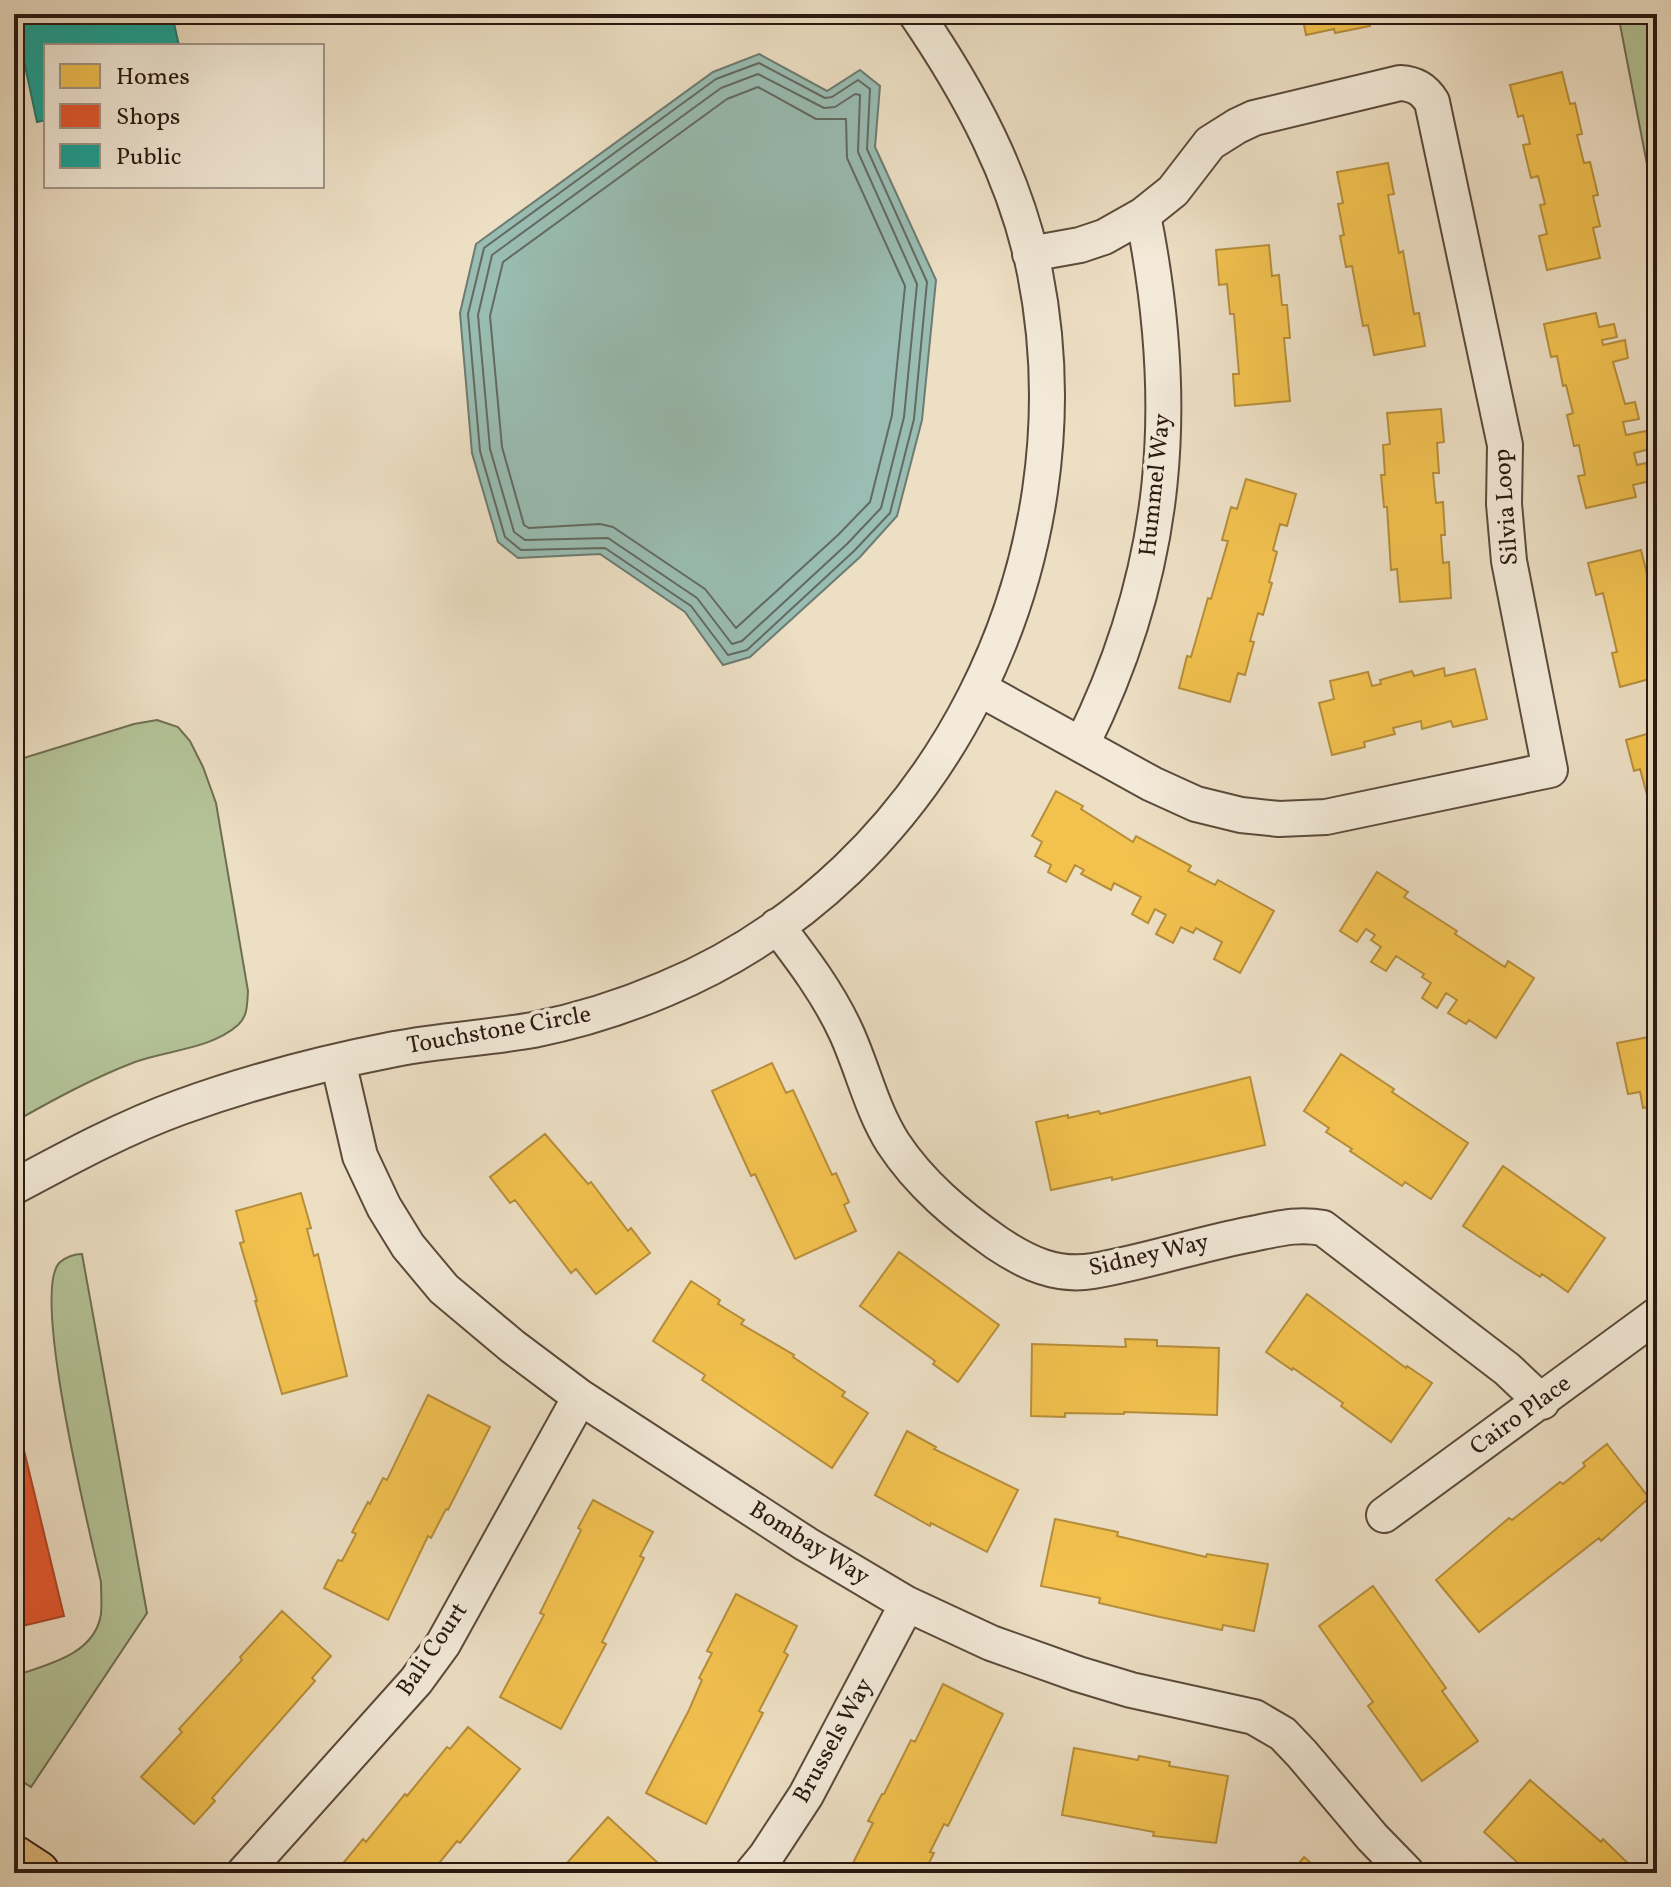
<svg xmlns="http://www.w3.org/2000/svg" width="1671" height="1887" font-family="Vollkorn,serif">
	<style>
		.green { fill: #b4c397; stroke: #6f6e53; stroke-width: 2 }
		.water { fill: #99bdb3; stroke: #6d7b71; stroke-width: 2 }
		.homes { fill: #f2c14e; stroke: #b68e3b; stroke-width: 2 }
		.shops { fill: #e4572e; stroke: #ac4425; stroke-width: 2 }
		.public { fill: #17a398; stroke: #1d796f; stroke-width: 2 }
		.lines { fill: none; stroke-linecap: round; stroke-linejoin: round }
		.shore { stroke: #626a61; stroke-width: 2 }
		.minor-casing { stroke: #5b4a3c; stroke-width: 38 }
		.major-casing { stroke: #2a180f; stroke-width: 48 }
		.minor { stroke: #f3ead9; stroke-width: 34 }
		.major { stroke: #e6c082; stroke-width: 44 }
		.labels { text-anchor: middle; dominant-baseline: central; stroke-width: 8; stroke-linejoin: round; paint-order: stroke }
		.street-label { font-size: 24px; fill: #2a180f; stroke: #f3ead9 }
	</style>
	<rect width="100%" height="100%" fill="#eddfc4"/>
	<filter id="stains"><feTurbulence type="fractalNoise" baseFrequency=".0025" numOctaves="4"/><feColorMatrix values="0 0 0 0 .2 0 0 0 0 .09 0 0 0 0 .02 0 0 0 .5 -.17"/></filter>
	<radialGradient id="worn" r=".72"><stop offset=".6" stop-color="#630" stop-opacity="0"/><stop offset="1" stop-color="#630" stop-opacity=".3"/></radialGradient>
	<path class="green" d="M1618,14H1657V216Z
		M157,720L178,727L190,741L203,767L216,803L248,991C247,1004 248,1016 238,1025C211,1049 168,1050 135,1062C93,1078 53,1100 14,1122V761L134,724Z
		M82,1254L147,1613L31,1787L14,1776V1676C46,1665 95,1655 101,1614C102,1604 101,1592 101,1582C90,1533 31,1295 59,1263C65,1257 75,1254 82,1254Z"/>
	<path class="water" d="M759,54L827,91L860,70L880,86L875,147L936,280L922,420L897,516L860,557L750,657L723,665L685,612L600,554L518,558L498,542L472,453L460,313L476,244L713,72Z"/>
	<path class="homes" d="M1302,14H1390L1368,19L1370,26L1335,33L1334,29L1306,35Z
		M1562,72L1570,104L1575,103L1582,134L1577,135L1584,163L1590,162L1598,195L1593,196L1600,226L1593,228L1600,258L1547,270L1539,236L1547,234L1540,205L1545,204L1538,176L1531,178L1523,145L1530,144L1523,115L1518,117L1510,85Z
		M1388,163L1394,194L1388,195L1399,253L1403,251L1414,314L1419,313L1425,346L1374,355L1368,325L1363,326L1352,266L1346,267L1340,236L1344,235L1338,204L1343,203L1337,172Z
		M1269,245L1272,276L1279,275L1282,305H1287L1290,338H1284L1290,401L1235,406L1233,374H1239L1234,314H1230L1227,284L1219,285L1216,250Z
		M1596,313L1599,327L1614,324L1617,337L1602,340L1603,345L1625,340L1628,358L1613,362L1625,404L1635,402L1639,419L1623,422L1626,435L1646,431L1650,449L1634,453L1637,465L1646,463L1650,481L1633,485L1636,497L1586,508L1578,476L1585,475L1579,445L1574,446L1567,415L1573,413L1566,385L1563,386L1557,356L1551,357L1544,324Z
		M1441,409L1444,442L1437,443L1439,473H1433L1436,503L1443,502L1445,535H1441L1443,563L1449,562L1451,598L1400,602L1397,569L1391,570L1387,507H1384L1381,475H1385L1383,445L1390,444L1387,413Z
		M1246,479L1296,494L1287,526L1280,524L1273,550L1277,552L1269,582L1272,583L1263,615L1258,613L1250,641L1254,642L1245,675L1238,673L1230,702L1179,688L1187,656L1191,657L1208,598L1211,599L1228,541L1222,540L1231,507L1237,509Z
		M1641,550L1649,582L1656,580L1657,585V677L1620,687L1612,653L1617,652L1603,593L1596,595L1588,563Z
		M1444,668L1445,676L1475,669L1487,719L1453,727L1451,721L1422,729L1421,721L1393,728L1395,734L1364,742L1365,747L1332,755L1319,703L1334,699L1330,681L1368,672L1372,686L1381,684L1380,680L1412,671L1414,676Z
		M1657,731V847L1652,829L1656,828L1640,769L1634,771L1626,740Z
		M1056,791L1083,806L1081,809L1133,842L1136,836L1191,866L1188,871L1215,885L1218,880L1274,911L1240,973L1214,959L1222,942L1196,928L1193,933L1181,927L1173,943L1156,934L1166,915L1155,909L1148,923L1132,914L1141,897L1114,883L1111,890L1081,874L1084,870L1075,865L1066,882L1048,872L1051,865L1035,856L1042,842L1032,836Z
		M1377,872L1408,892L1404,897L1457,931L1455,934L1505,967L1508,961L1534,978L1496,1038L1469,1020L1466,1024L1448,1013L1457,1000L1446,993L1437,1008L1422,998L1431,983L1422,977L1424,974L1396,956L1386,971L1371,962L1381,947L1371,940L1375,935L1366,929L1357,942L1340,931Z
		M1649,1037L1651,1044L1657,1043V1105L1643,1108L1640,1092L1628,1094L1617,1043Z
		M1341,1054L1394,1089L1392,1092L1468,1143L1431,1199L1405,1182L1402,1186L1350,1151L1352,1149L1326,1132L1329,1128L1304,1111Z
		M772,1063L786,1093L793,1090L832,1175L836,1173L849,1202L844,1205L856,1231L795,1259L755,1174L751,1176L712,1091Z
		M1250,1077L1265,1145L1112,1180V1177L1051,1190L1036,1122L1068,1115V1118L1099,1111L1100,1114Z
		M545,1134L588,1184L591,1182L628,1231L631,1228L650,1253L596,1294L576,1269L571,1273L515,1200L510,1203L490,1177Z
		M1503,1166L1605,1238L1568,1292L1542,1274L1540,1277L1515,1261L1463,1226Z
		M301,1193L311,1228L307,1229L314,1256L318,1254L347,1376L282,1394L255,1301H257L240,1243L244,1242L236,1211Z
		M899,1252L999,1325L958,1382L933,1364L935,1361L860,1306Z
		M691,1281L720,1300L718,1304L744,1320L741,1324L794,1355L793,1357L845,1392L842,1396L868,1413L832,1468L702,1380L705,1375L653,1341Z
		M1307,1294L1406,1368L1407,1366L1432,1383L1391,1442L1341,1406L1343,1403L1293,1368L1292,1370L1266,1352Z
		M1125,1339L1157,1340V1346L1219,1348L1217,1415L1124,1412V1414L1065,1413V1417L1031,1416L1032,1344L1126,1347Z
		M428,1395L490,1427L448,1510L446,1509L431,1538L428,1536L388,1620L324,1588L338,1560L342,1561L356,1534L352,1532L368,1502L370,1504L383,1478L387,1480Z
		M907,1431L936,1447L934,1449L1018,1490L987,1552L931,1523L930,1526L875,1495Z
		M1607,1444L1649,1498L1601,1541L1599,1538L1479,1632L1436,1580L1509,1518L1512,1520L1560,1482L1563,1484L1585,1466L1583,1463Z
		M593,1500L653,1532L640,1556L644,1558L602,1642L606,1644L561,1729L500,1697L544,1615L540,1613L581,1530L578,1528Z
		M1055,1519L1118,1532L1117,1536L1206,1557L1207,1554L1268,1564L1254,1631L1223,1625L1222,1630L1160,1617L1099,1603L1100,1598L1041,1586Z
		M1373,1586L1446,1688L1442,1691L1478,1741L1422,1781L1368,1706L1373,1702L1319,1626Z
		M736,1594L797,1626L784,1652L788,1655L759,1711L763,1713L706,1824L646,1793L689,1710L702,1680L699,1678L712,1653L707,1651Z
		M282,1611L331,1656L312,1678L315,1681L212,1798L215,1801L194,1824L141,1777L182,1732L179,1729L242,1660L240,1657Z
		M943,1684L1003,1714L948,1826L944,1824L930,1852L934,1853L924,1873H848L873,1823L868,1821L882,1794H884L911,1740L915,1742Z
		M468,1727L520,1769L460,1843L457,1841L431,1873H335L363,1839L366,1842L405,1794L407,1796L447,1747L450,1749Z
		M1074,1748L1138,1760L1139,1756L1170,1762L1169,1766L1228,1776L1216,1843L1153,1836L1154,1832L1062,1815Z
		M1530,1780L1601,1842L1603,1839L1638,1873H1529L1484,1832Z
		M608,1817L658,1863L649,1873H558Z
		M1304,1857L1322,1873H1291Z"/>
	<path class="shops" d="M14,1409L64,1616L14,1628Z"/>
	<path class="public" d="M14,14H172L179,46H46V120L37,122Z"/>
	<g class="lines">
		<path class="shore" d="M759,63L825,98L832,97L858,80L870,89L867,149L927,282L914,419L890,513L854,551L747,650L728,655L691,606L605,548L521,550L505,537L480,451L468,314L484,248L716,79Z
			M758,74L824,108L835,107L855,94L860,95L858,152L917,284L904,417L881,508L847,544L742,641L732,644L697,598L608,538L525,540L514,532L490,449L478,315L492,255L721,88Z
			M758,87L816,119H846L847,158L905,286L892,415L870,502L838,535L736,628L705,589L613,527L600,524L529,528L524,525L502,447L490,316L503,262L727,99Z"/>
		<g class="minor-casing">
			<path id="minor" d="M980,689L1152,784L1196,804L1241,815L1279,819L1326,817L1550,770L1509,561L1504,504L1505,445L1432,102C1424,89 1415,84 1400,83L1254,118L1237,126L1210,143L1173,191L1143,215L1104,237L1080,245L1030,254
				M1082,744C1169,570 1181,405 1143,215
				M777,926C803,960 828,993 846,1032C863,1069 871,1108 893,1143C920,1184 957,1215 997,1243C1027,1263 1056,1277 1093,1271C1146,1262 1199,1244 1252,1234C1277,1229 1298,1223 1323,1228L1507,1369L1542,1402
				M338,1061L360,1156L384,1207L408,1246L444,1289L512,1346L580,1397L806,1544L907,1604L991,1643L1078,1674L1131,1690L1254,1717L1283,1734L1302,1754L1372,1837L1407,1873
				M14,1187C68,1158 123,1128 181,1107C250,1082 323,1063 395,1049C441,1040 487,1038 533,1030C578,1021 623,1007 665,989C941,874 1092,562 1035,273C1016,178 970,93 916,14
				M1384,1515L1657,1315
				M244,1873L416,1681L443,1644L580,1397
				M752,1873L766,1856L806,1795L907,1604"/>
		</g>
		<g class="major-casing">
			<path id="major" d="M14,1858L37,1873"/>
		</g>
		<use href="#minor" class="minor"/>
		<use href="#major" class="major"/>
	</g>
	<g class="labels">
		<g class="street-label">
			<text transform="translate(1156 485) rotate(-84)">Hummel Way</text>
			<text transform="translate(1507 507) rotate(-94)">Silvia Loop</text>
			<text transform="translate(499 1031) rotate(-10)">Touchstone Circle</text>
			<text transform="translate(1149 1256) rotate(-13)">Sidney Way</text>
			<text transform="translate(1521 1416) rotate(-36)">Cairo Place</text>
			<text transform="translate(809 1544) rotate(32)">Bombay Way</text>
			<text transform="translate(433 1650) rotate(-56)">Bali Court</text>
			<text transform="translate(834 1741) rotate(-61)">Brussels Way</text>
		</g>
	</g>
	<rect width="1671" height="1887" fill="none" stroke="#eddfc4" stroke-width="48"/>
	<rect x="16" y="16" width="1639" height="1855" fill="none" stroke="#2a180f" stroke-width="4"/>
	<rect x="24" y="24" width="1623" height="1839" fill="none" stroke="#2a180f" stroke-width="2"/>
	<rect x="44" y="44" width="280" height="144" fill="#f3ead9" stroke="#a39688" stroke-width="2"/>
	<rect x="60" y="64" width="40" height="24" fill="#f2c14e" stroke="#a39688" stroke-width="2"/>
	<text x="116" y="84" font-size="24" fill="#2a180f">Homes</text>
	<rect x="60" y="104" width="40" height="24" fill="#e4572e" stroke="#a39688" stroke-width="2"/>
	<text x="116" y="124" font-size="24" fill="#2a180f">Shops</text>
	<rect x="60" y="144" width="40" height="24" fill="#17a398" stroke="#a39688" stroke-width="2"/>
	<text x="116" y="164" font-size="24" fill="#2a180f">Public</text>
	<rect width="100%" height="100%" filter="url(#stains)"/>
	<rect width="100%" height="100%" fill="url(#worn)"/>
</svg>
